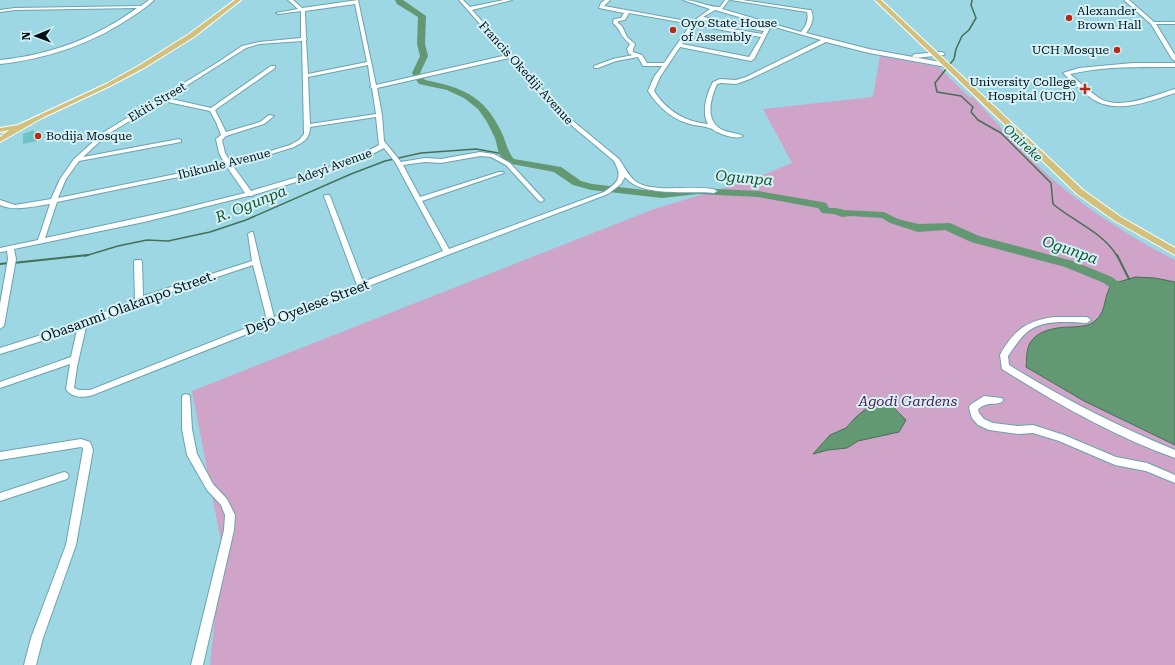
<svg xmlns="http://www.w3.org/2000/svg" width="1175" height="665" font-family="'Roboto Serif',serif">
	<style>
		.green { fill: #d0a3c8 }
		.water { fill: #629972; stroke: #457056 }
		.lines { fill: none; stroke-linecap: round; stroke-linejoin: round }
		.stream-far1 { stroke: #457056; stroke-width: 1.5 }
		.stream { stroke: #457056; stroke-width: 2 }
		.river { fill: #629972; fill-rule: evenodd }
		.building { fill: #6dc3bf }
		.minor-casing { stroke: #6aa3af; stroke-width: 2 }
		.major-casing { stroke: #fff; stroke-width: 2 }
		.minor { fill: #fff; fill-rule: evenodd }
		.major { fill: #d3c07b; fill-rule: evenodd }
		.poi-dot { fill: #b82c13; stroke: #d5f2f8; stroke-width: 1.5 }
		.labels { text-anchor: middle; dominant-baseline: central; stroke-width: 4; stroke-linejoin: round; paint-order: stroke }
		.far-poi-label { font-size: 12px; fill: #001116; stroke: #d5f2f8; text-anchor: start }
		.far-street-label { font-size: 12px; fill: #001116; stroke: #d5f2f8 }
		.far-water-label { font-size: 13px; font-style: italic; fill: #15542d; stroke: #d5f2f8 }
		.street-label { font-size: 14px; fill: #001116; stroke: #d5f2f8 }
		.park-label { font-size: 14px; font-style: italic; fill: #52164c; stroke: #d5f2f8 }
		.water-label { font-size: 15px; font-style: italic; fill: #15542d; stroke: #d5f2f8 }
	</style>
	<rect width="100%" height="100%" fill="#9cd7e3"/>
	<path class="green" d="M880,56L939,67L969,97H973C994,120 1015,144 1038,166C1078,204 1126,235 1175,260V665H210L222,547L192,391L654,209L750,180L792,163L763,109L873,97Z"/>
	<path class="water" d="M1135,277L1155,278L1175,282V445L1084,401L1026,367C1027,361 1026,354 1028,348C1033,330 1057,327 1072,327C1081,326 1089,327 1096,320C1107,311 1103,296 1112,284Z
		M879,403L893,407L906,420L899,432L858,441L847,448L828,450L813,454L830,435L846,428L856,417L867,408Z"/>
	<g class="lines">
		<path class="stream-far1" d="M972,0L971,5L976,18L969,30L962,36L956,49L954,59L935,83L937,92L961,96L973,107L971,112L978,120L1001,133L1051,183L1053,204C1073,221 1104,233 1117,256
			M85,256L118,246L147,240L168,241L210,232L246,220L351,174L385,161L421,153L476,149L504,154"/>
		<path class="stream" d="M1117,255L1129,279
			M13,263L88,255
			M0,264L9,263"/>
		<path class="river" d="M395,0H403L426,16L425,44L428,56L420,73L425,80C463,88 483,95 501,131C506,141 507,151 514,159L561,167L581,181L592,184L662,192L698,188L758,191L822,202L826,203L829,208H836L844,210L884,212L898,219L918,224L950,223L979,236L1073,261L1112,277L1131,291L1133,294L1131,297L1127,298L1123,297L1104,283L1065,267L971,242L945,230L918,232L890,223L882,218L851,216L842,217L834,214L822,213L818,208L758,197L698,194L662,198L591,190L573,185L554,172L507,163L499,154L495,138L487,122L478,109L464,98L447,90L419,84L412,73L420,56L417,44L418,17L397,4Z"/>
	</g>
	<path class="building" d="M34,130V132L37,131V141L23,144V134Z"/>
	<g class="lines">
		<g class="minor-casing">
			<path id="minor" d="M149,0H154C146,8 136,14 127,20C88,45 46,59 0,64V60C50,55 96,38 137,8L15,10L0,12V10L15,8L141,6Z
				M288,0H293L302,8L358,0L376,85L507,55L459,0H463L470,7L504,0H512L472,10L562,112L619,159C624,166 628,175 635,181C649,192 682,187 699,188C705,188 713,188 717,191L714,193C690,190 641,198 625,177L621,184L608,194L450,254L93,395C84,398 71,398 66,389L70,364L0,388V382L71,357L77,330L0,354V348L79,323L135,299L134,262L135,260H141L142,262L143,296L252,261L248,234L251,232H253L260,262L274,317L357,285L324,196L325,195H329L330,196L363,282L443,251L395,162L384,148L359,161L336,170L253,195L252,196H248L144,222L14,249L16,259L4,326L0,329V304L8,259L7,251L0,252V248L38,240L50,204C33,206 15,212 0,205V200L15,205L51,199L60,179L74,159L104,132L220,61L242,46L259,42L301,38V11L278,14L276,13L298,9ZM355,4L367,62L308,74L306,40L307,39L306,38L305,11ZM302,41L304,134L299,140L290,145L231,163L225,153L222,140L226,136L264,124L274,116L269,115L260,122L226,132L215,110L275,68V66H271L211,108L167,98L246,48L259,44ZM509,58L558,114L614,161C623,178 618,182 604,192L449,249L422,201L504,173L503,172H499L420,197L403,165L425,162L441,163L480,156L491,157L506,165L539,201L541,202L544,200L510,163L494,154L480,152L441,159L425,158L401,162L384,141L382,115L377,88ZM368,65L371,86L370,87L372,88L376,114L310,124L308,77ZM163,101L210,111L216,122L221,135L216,139L219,153L225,164L58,198L66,179L79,161L181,142V140L179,139L83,157L108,134ZM376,117L379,145L354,158L331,167L251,191L233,166L294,147C303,142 310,139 310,127ZM227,167L245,193L180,209L45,238L57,202ZM253,265L267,320L90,390H79L74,388L77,367L86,327L142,302Z
				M605,0H610L604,6L692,22L710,9L683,0C696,0 707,7 720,7L725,0H729L722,9L801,32C806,26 809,20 807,12L731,0H742L809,10H811C815,19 811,26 806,33L869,49L946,63L949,65L946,67L869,53L826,42L750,79L736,84L721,83L717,84C710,100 704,123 725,131C731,133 738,133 743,136C737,140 723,135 717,132C714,131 712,128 709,128C704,126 699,126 694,125C674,121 659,108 648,91L654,77L662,66H643L638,57L616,61L598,68H594V66L613,59L633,55L629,54L627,49L630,44C620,36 621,30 613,23L614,19L621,18L624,13L599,8L601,3ZM715,10L767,25L765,28L734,24L732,25L764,31L762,34L697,23L701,20L724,23V21L703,17ZM629,13L691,24L664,63H647L642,55L633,52V49L635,44L627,37L622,26L618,23V21L625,20ZM695,25L761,37L749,57L682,44ZM771,26L821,40L746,77L736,80L720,79L713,82C707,93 701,112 708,124C685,122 666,110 654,91L660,77L680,47L751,61L754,59Z
				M1124,0H1129L1154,22H1175V24H1156L1175,55V61L1172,59L1151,24Z
				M942,52L945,54L944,55L915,58L912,56L915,54Z
				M1133,63H1175V67C1140,67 1104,66 1070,74C1079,82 1089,91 1099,98C1119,111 1155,95 1175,89V93C1152,100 1120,114 1096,101C1089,98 1069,79 1063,73L1079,68Z
				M1054,317H1087L1091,320L1087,323C1068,322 1041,319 1026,333C1019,339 1014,348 1008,356L1009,365C1062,398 1117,426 1175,450V458C1115,437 1056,403 1002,369L1000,355C1014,330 1026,321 1054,317Z
				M186,394L189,395L190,397L192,429L197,454L213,484L227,499L235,515L234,530L203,665H191L224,530L225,515L221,505L207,490L187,455L182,429V397L183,395Z
				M984,396L1002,398L1003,400L1002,402C991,406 989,401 978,409L979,413L984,419L993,423L1018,426L1033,425L1064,435L1116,457L1147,463L1175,475V483L1146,471L1115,465L1059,441L1033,433L1018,434L989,430L978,425L972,418L969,408L970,405Z
				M81,439L90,442L93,450L76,545L43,638L36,665H24L31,638L66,545L83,450V448L81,447L0,460V452Z
				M64,472L67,473L69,476L67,479L0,501V493Z"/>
		</g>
		<g class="major-casing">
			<path id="major" d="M235,0H241L194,37L144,68L110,86L42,118L0,142V137L9,130L0,132V128L18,125L106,84L140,65L189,34Z
				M875,0H881L1083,190L1121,217L1175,248V255L1115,221L1077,194Z"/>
		</g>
		<use href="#minor" class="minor"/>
		<use href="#major" class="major"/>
	</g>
	<g class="poi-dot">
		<circle cx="1069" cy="18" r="4"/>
		<circle cx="673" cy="30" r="4"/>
		<circle cx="1117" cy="50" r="4"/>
		<path d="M1083 83h4v4h4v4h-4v4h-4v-4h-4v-4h4z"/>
		<circle cx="38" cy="136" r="4"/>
	</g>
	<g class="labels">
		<g class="far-poi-label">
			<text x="1077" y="11">Alexander<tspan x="1077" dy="14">Brown Hall</tspan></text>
			<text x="681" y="23">Oyo State House<tspan x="681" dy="14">of Assembly</tspan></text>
			<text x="1109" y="50" text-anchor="end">UCH Mosque</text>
			<text x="1076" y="82" text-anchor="end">University College<tspan x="1076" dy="14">Hospital (UCH)</tspan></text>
			<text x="46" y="136">Bodija Mosque</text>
		</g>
		<g class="far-street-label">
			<text transform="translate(526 73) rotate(48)">Francis Okediji Avenue</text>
			<text transform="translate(157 102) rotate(-31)">Ekiti Street</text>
			<text transform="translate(224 164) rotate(-14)">Ibikunle Avenue</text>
			<text transform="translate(334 166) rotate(-20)">Adeyi Avenue</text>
		</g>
		<g class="far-water-label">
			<text transform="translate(1023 143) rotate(43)">Onireke</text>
		</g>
		<g class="street-label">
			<text transform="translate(128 306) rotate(-20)">Obasanmi Olakanpo Street.</text>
			<text transform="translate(307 307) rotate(-21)">Dejo Oyelese Street</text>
		</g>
		<g class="park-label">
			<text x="908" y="401">Agodi Gardens</text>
		</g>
		<g class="water-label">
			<text transform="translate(744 178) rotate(5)">Ogunpa</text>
			<text transform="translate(251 204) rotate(-22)">R. Ogunpa</text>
			<text transform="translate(1070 250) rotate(19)">Ogunpa</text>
		</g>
	</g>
	<g transform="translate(36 36) rotate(269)" stroke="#d5f2f8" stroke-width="3" paint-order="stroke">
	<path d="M0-3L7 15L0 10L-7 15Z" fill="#001116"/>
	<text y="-6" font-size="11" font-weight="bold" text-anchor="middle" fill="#001116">N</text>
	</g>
</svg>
